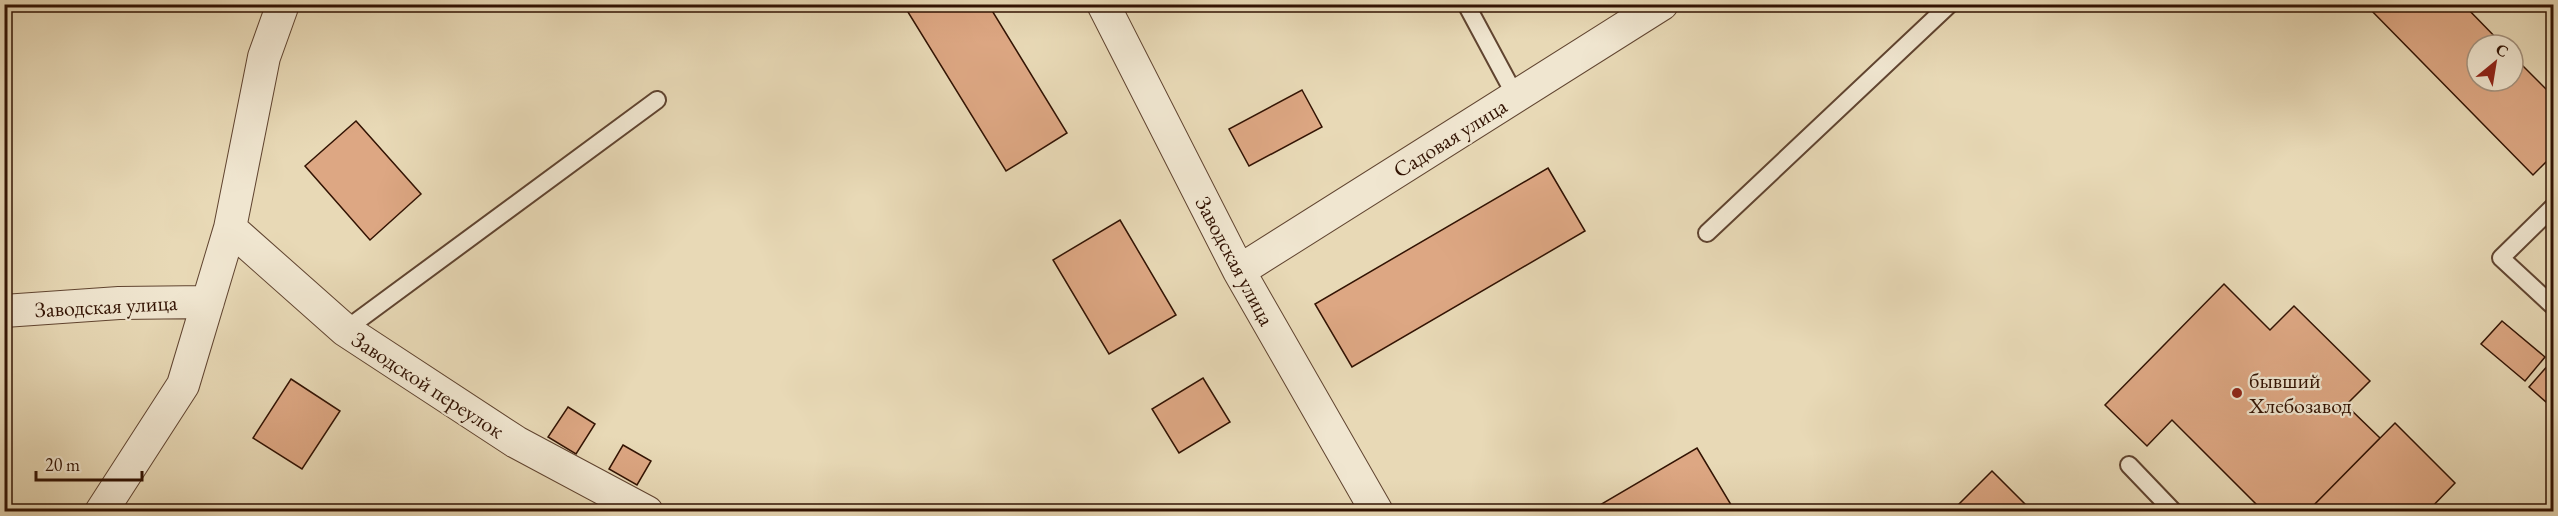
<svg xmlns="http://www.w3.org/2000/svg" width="2558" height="516" font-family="'EB Garamond',serif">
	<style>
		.building { fill: #dda783; stroke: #321303; stroke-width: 1.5 }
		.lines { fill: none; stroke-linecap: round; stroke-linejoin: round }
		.lane-casing { stroke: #604430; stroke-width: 20 }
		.street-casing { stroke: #604430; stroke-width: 34 }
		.lane { stroke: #f0e6d0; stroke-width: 16 }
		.street { stroke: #f0e6d0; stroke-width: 32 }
		.poi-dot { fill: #8f2418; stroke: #f0e6d0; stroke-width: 2 }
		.labels { text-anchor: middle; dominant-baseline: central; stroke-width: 4.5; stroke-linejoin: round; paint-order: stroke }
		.street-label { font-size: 22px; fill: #321303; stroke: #f0e6d0 }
		.poi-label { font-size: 22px; fill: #321303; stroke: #f0e6d0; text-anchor: start }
	</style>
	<rect width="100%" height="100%" fill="#e8d9b6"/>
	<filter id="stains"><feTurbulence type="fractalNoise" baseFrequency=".00333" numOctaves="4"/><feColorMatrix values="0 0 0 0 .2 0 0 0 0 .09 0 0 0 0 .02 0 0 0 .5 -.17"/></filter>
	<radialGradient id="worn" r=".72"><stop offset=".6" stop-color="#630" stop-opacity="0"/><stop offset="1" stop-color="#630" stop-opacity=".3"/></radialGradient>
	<path class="building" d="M903,4H988L1067,133L1006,171Z
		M2365,4H2463L2503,45H2477V81H2513V56L2554,97V154L2533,175Z
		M1302,90L1322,127L1249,166L1229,129Z
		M356,121L421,194L370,240L305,166Z
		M1548,168L1585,231L1352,367L1315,304Z
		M1120,220L1176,315L1109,354L1053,260Z
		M2224,284L2270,330L2294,306L2370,381L2346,405L2380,438L2307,512H2264L2172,420L2147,446L2105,405Z
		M2502,321L2545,357L2525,381L2481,344Z
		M2550,363L2554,366V409L2529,387Z
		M1203,378L1230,422L1179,453L1152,409Z
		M291,379L340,411L302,469L253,438Z
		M568,407L595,424L576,454L548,437Z
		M2395,423L2455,483L2427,512H2307Z
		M623,445L651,461L637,485L609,469Z
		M1697,448L1733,508L1727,512H1588Z
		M1992,471L2033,512H1951Z"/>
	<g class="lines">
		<g class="lane-casing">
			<path id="lane" d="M1466,4L1516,97
				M2554,206L2501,258L2554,307
				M1707,233L1950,4
				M345,330L657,100
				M2129,465L2174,512"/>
		</g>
		<g class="street-casing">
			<path id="street" d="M1103,4L1239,271L1377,512
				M230,228L345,330L516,442L647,512
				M1239,271L1662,4
				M4,311L119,303L208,302
				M101,512L183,385L230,228L264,57L283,4"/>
		</g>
		<use href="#lane" class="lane"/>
		<use href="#street" class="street"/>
	</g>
	<circle class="poi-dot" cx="2237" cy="393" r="6"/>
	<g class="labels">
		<g class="street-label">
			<text transform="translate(1450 138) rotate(-32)">Садовая улица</text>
			<text transform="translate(1235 261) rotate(62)">Заводская улица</text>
			<text transform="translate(106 306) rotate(-3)">Заводская улица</text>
			<text transform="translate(428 385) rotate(33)">Заводской переулок</text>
		</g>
		<g class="poi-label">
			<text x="2249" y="380">бывший<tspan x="2249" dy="25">Хлебозавод</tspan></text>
		</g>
	</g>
	<rect width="2558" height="516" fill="none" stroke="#e8d9b6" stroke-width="24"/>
	<rect x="6" y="6" width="2546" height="504" fill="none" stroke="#321303" stroke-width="3"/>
	<rect x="12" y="12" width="2534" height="492" fill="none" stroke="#321303" stroke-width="1.5"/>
	<g transform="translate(2495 63) rotate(30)"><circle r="28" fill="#f0e6d0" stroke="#a4927e" stroke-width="1.5"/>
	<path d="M0-4.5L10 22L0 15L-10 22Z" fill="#8f2418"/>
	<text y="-9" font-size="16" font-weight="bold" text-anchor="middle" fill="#321303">С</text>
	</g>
	<path d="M36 471v9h106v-9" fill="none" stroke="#321303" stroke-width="3"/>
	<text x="45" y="471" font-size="18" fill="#321303" stroke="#f0e6d0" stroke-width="4.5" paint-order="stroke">20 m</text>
	<rect width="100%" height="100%" filter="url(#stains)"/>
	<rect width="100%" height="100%" fill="url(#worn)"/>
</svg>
